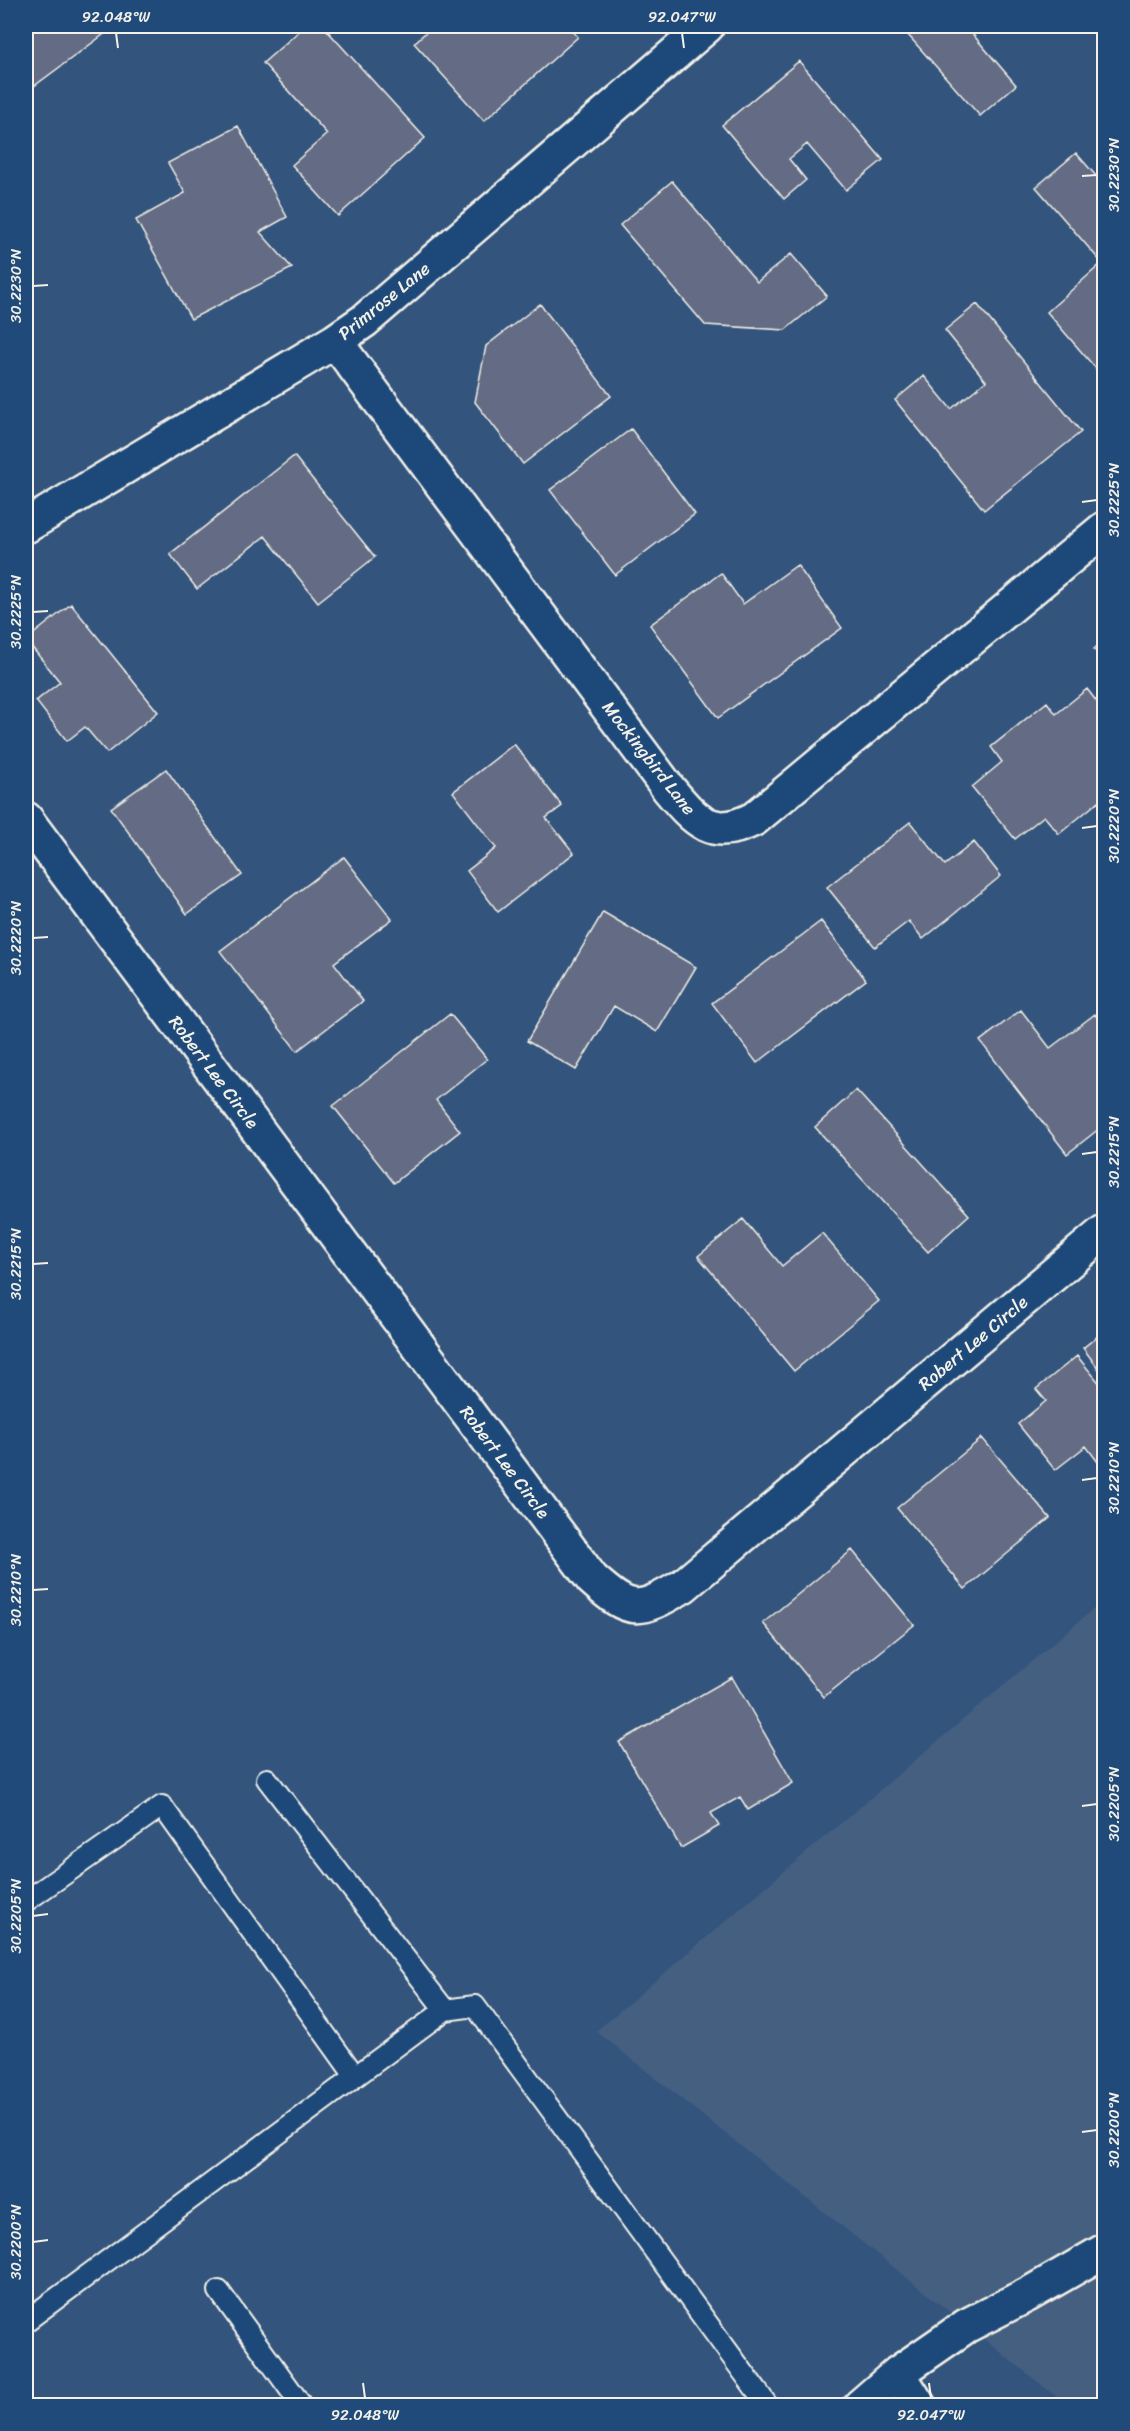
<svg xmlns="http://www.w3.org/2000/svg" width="1130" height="2431" font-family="Sriracha,sans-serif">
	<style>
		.built { fill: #455e81 }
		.building { fill: #636c84; stroke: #f4f1e8; stroke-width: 1.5 }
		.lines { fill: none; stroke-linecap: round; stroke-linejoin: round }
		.lane-casing { stroke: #f4f1e8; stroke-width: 24 }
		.street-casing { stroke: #f4f1e8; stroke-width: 38 }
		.lane { stroke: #1f4a7a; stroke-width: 20 }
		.street { stroke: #1f4a7a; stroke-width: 33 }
		.ticks { fill: none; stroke: #f4f1e8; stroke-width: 2 }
		.labels { text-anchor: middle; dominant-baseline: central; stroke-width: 6; stroke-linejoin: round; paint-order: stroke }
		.street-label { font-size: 18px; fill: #f4f1e8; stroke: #1f4a7a }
		.neatline { fill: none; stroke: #f4f1e8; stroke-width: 2 }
		.ticks-label { font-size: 15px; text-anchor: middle; fill: #f4f1e8 }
	</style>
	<rect width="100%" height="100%" fill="#33547d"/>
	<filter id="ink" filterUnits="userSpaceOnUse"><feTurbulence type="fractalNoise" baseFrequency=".0167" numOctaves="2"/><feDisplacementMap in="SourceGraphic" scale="12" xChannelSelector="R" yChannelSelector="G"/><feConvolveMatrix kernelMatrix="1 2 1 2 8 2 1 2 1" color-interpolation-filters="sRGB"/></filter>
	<g filter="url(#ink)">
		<path class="built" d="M1104,1600V2405H1067L596,2031Z"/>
		<path class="building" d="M26,26H115L26,92Z
			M305,26H323L425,138L338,216L292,165L327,134L263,63Z
			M433,26H568L578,37L484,121L414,43Z
			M900,26H974L969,30L1016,85L980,116Z
			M799,61L883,160L846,190L807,144L789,159L806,180L784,199L722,125Z
			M238,126L287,217L260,232L292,268L191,319L136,220L185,193L168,163Z
			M1076,153L1104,185V378L1047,312L1102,263L1036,187Z
			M672,181L757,282L791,254L827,296L785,330L705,325L620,225Z
			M540,304L611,396L523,464L475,402L486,346Z
			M977,304L1081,432L984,510L895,400L924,376L951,409L986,381L945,330Z
			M631,429L695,514L615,575L550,490Z
			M294,456L375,557L318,602L265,536L197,589L170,554Z
			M797,565L842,628L718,718L650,625L721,573L743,604Z
			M71,604L158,712L107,753L85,727L67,741L36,701L60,682L26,640Z
			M1104,640V662L1094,649Z
			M1087,689L1104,711V770L1101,773L1104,777V797L1059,834L1044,816L1015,839L972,787L1002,762L991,747L1047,702L1056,714Z
			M514,744L562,806L546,818L574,853L498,912L467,871L496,848L453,792Z
			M166,769L242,875L187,914L111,808Z
			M910,822L945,865L974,842L1001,876L923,939L909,921L875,947L827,887Z
			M344,857L392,919L334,963L363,1001L297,1051L220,951Z
			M603,912L696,967L657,1032L614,1006L576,1070L527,1041Z
			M821,921L866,980L757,1063L712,1003Z
			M1021,1010L1050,1048L1095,1014L1104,1027V1125L1067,1154L980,1041Z
			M450,1014L487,1059L436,1100L460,1131L394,1183L333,1106Z
			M856,1090L969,1215L928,1252L815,1127Z
			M743,1219L782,1266L822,1233L879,1301L794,1371L698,1256Z
			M1104,1331V1376L1083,1348Z
			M1077,1356L1101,1385L1104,1382V1470L1086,1446L1055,1470L1018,1424L1046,1401L1036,1389Z
			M982,1438L1050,1518L965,1589L897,1508Z
			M852,1550L914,1625L824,1697L763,1623Z
			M732,1677L793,1783L748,1810L740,1797L711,1813L719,1826L681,1848L619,1742Z"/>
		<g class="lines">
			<g class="lane-casing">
				<path id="lane" d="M267,1779L445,2010
					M26,1901L162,1806L355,2076
					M219,2291L302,2406
					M26,2321L445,2010L475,2006L768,2406"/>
			</g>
			<g class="street-casing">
				<path id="street" d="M335,341L668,788C695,820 711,841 754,819L1104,529
					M26,526L335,341L364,321L707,26
					M26,819L592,1579C631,1614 638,1613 683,1586L1104,1232
					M898,2373L919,2406
					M860,2406L898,2373L966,2326L1029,2294L1104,2251"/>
			</g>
			<use href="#lane" class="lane"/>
			<use href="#street" class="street"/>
		</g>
	</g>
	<path class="ticks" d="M116,33L118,48M682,33L684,48M1082,176L1097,175M33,286L48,285M1082,502L1097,500M33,612L48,611M1082,828L1097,826M33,938L48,937M1082,1154L1097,1152M33,1264L48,1263M1082,1480L1097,1478M33,1590L48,1589M1082,1806L1097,1804M33,1916L48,1914M1082,2132L1097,2130M33,2242L48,2240M363,2383L365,2398M929,2383L931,2398"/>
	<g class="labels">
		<g class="street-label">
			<text transform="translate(384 301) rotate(-39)">Primrose Lane</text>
			<text transform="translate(649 758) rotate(52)">Mockingbird Lane</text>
			<text transform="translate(214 1072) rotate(53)">Robert Lee Circle</text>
			<text transform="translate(973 1343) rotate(-40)">Robert Lee Circle</text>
			<text transform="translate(505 1462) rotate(53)">Robert Lee Circle</text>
		</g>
	</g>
	<rect width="1130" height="2431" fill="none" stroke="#1f4a7a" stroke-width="66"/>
	<rect x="33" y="33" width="1064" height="2365" class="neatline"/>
	<g class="ticks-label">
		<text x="116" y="22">92.048°W</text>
		<text x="682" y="22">92.047°W</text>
		<text transform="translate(1114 175) rotate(-90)" y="5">30.2230°N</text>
		<text transform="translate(16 286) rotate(-90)" y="5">30.2230°N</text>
		<text transform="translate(1114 500) rotate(-90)" y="5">30.2225°N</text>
		<text transform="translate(16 612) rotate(-90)" y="5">30.2225°N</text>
		<text transform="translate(1114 826) rotate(-90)" y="5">30.2220°N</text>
		<text transform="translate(16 938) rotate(-90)" y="5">30.2220°N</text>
		<text transform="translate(1114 1152) rotate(-90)" y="5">30.2215°N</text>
		<text transform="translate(16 1264) rotate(-90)" y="5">30.2215°N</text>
		<text transform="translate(1114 1478) rotate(-90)" y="5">30.2210°N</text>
		<text transform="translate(16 1590) rotate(-90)" y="5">30.2210°N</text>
		<text transform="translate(1114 1804) rotate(-90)" y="5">30.2205°N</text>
		<text transform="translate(16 1916) rotate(-90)" y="5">30.2205°N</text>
		<text transform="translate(1114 2130) rotate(-90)" y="5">30.2200°N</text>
		<text transform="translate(16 2242) rotate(-90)" y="5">30.2200°N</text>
		<text x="365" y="2420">92.048°W</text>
		<text x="931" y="2420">92.047°W</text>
	</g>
</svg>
